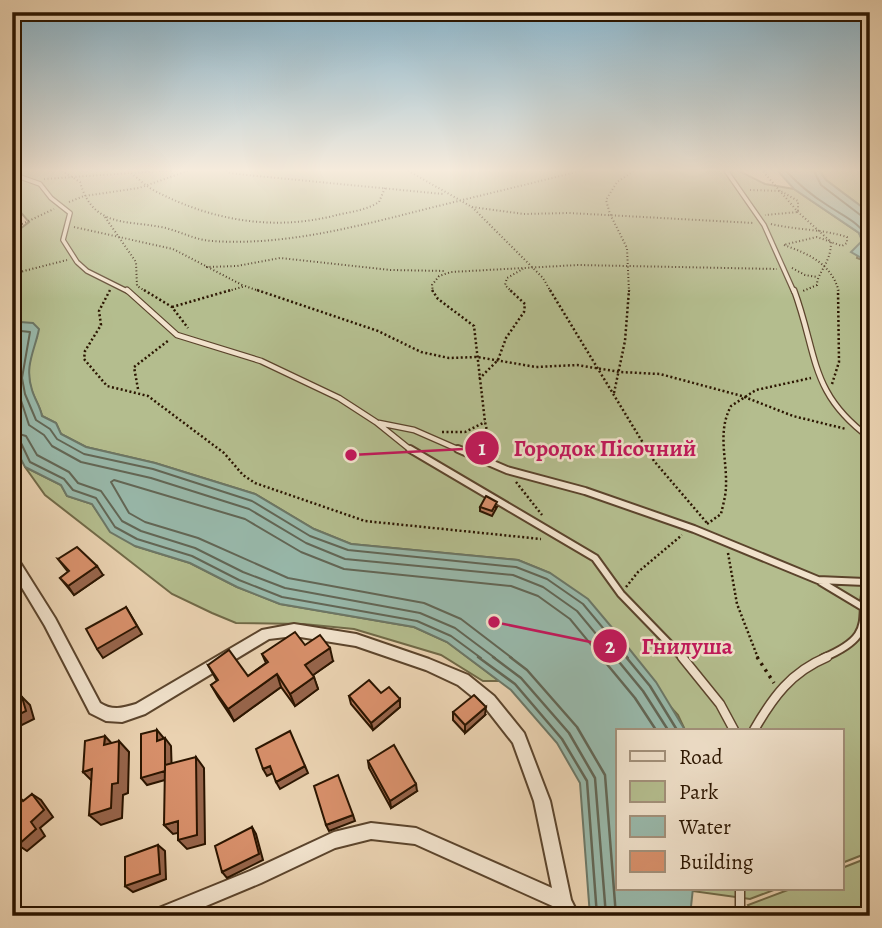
<svg xmlns="http://www.w3.org/2000/svg" width="882" height="928" font-family="Alegreya,serif">
	<style>
		.green { fill: #b4bd8e; stroke: #706947; stroke-width: 2 }
		.water { fill: #98b8aa; stroke: #6c7766; stroke-width: 2 }
		.lines { fill: none; stroke-linecap: round; stroke-linejoin: round }
		.shore-far1 { stroke: #626655; stroke-width: 2 }
		.shore { stroke: #626655; stroke-width: 2.5 }
		.service-far3-casing { stroke: #5b442c; stroke-width: 6 }
		.service-far2-casing { stroke: #5b442c; stroke-width: 7 }
		.service-far1-casing { stroke: #5b442c; stroke-width: 10 }
		.service-casing { stroke: #5b442c; stroke-width: 11 }
		.minor-casing { stroke: #5b442c; stroke-width: 4 }
		.path-far2 { stroke: #2b1500; stroke-width: 2; stroke-dasharray: 1 2.5; stroke-linecap: butt }
		.path-far1 { stroke: #2b1500; stroke-width: 2.5; stroke-dasharray: 2 2.5; stroke-linecap: butt }
		.path { stroke: #2b1500; stroke-width: 3.5; stroke-dasharray: 2.5 5; stroke-linecap: butt }
		.service-far3 { stroke: #f1e2cc; stroke-width: 3.5 }
		.service-far2 { stroke: #f1e2cc; stroke-width: 4.5 }
		.service-far1 { stroke: #f1e2cc; stroke-width: 6 }
		.service { stroke: #f1e2cc; stroke-width: 8 }
		.minor { fill: #f1e2cc; fill-rule: evenodd }
		.wall { fill: #ba7c5c; stroke: #2b1500; stroke-width: 2 }
		.shaded-wall { fill: #97654b; stroke: #2b1500; stroke-width: 2 }
		.building { fill: #d8906b; stroke: #2b1500; stroke-width: 2 }
		.leader { fill: none; stroke: #c2185b; stroke-width: 2.5 }
		.callout-dot { fill: #c2185b; stroke: #f1e2cc; stroke-width: 2.5 }
		.mark-label { font-size: 21px; text-anchor: middle; font-weight: bold; fill: #fff }
		.callout-label { font-size: 23px; text-anchor: middle; font-weight: bold; fill: #c2185b; stroke: #f1e2cc; stroke-width: 5; stroke-linejoin: round; paint-order: stroke }
	</style>
	<rect width="100%" height="100%" fill="#ead2b1"/>
	<filter id="stains"><feTurbulence type="fractalNoise" baseFrequency=".00286" numOctaves="4"/><feColorMatrix values="0 0 0 0 .2 0 0 0 0 .09 0 0 0 0 .02 0 0 0 .5 -.17"/></filter>
	<radialGradient id="worn" r=".72"><stop offset=".6" stop-color="#630" stop-opacity="0"/><stop offset="1" stop-color="#630" stop-opacity=".3"/></radialGradient>
	<path class="green" d="M12,169H735L765,184L794,189L859,233L863,241L857,258L870,263V852L842,863V730H685L678,715L550,573L518,560L351,544L314,529L255,494L155,463L86,447L61,434L56,423L42,416C40,406 35,400 32,391C26,375 29,351 37,337L20,322L12,324V235L29,222L12,202Z
		M818,169H870V213L826,180Z
		M25,467L61,485L67,496L92,504L101,517L135,546L190,563L237,587L280,604L414,627L447,642L499,681H483L441,655L354,629L303,624L236,623L212,613L172,594L45,495Z
		M870,857V916H754L748,905L793,888H842V868Z
		M693,888H779L750,899L692,891Z"/>
	<path class="water" d="M776,169H818L826,180L870,213V263L851,252L862,241L859,233L794,189Z
		M20,322L33,323L39,329C35,350 24,366 32,390C35,400 40,406 42,416L56,423L61,434L86,447L155,463L255,494L314,529L351,544L518,560L550,573L588,599L614,630L656,682L685,730H618V888H693L690,916H590L580,783L557,743L511,690L447,642L414,627L280,604L237,587L190,563L135,546L110,532L92,504L67,496L61,485L25,467L12,442V324Z"/>
	<g class="lines">
		<path class="shore-far1" d="M784,169C797,183 811,195 827,205C843,216 860,222 869,240L864,251L870,256
			M813,169L821,185L863,217L870,218
			M12,330L30,332L22,378L25,394L36,420L50,429L57,439L84,454L153,469L252,501L310,536L348,550L516,567L547,579L583,604L628,658
			M12,339L16,342V385L29,425L44,435L52,446L81,462L151,478L249,509L306,543L345,559L513,575L543,587L577,611L616,658
			M12,432L26,436L37,455L69,472L78,483L101,491L122,521L141,531L195,548L243,572L285,588L420,613L455,628L495,658
			M12,440L21,443L30,462L64,479L73,490L96,498L115,527L137,539L192,556L239,580L282,597L417,621L451,636L481,658
			M512,658L461,619L424,603L288,578L198,538L145,522L129,513L111,482L114,480L245,519L301,552L344,569L511,586L538,596L570,619L602,658"/>
		<path class="shore" d="M478,657L515,684L562,739L587,781L597,916
			M493,657L521,678L569,733L595,778L606,916
			M510,657L527,670L577,727L605,775L616,916
			M601,657L635,698L656,730
			M615,657L643,691L668,730
			M626,657L650,686L677,730"/>
		<g class="service-far3-casing">
			<path id="service-far3" d="M725,169L764,225L794,292
				M12,170L19,169
				M12,174L40,184L51,198L70,213L63,240L77,262L87,271L129,292
				M12,217L16,221"/>
		</g>
		<g class="service-far2-casing">
			<path id="service-far2" d="M127,290L177,335L261,361L339,398L376,422L412,451
				M794,290C818,355 809,393 870,438
				M379,423L414,430L462,451"/>
		</g>
		<g class="service-far1-casing">
			<path id="service-far1" d="M410,449L595,558L621,594L683,658
				M458,449L507,470L585,491L694,529L818,580L865,582
				M821,582L866,609
				M823,658C882,633 854,618 870,572"/>
		</g>
		<g class="service-casing">
			<path id="service" d="M682,657L720,704L734,730
				M754,730C773,697 791,672 827,657
				M740,888V916"/>
		</g>
		<g class="minor-casing">
			<path id="minor" d="M12,561L21,564L55,618L100,703C112,711 123,708 136,704L262,630L294,624L356,634L429,659L468,675L494,696L524,733L550,801L571,900L579,916H561L557,908L415,844L371,839L335,848L261,883L182,916H151L154,910L250,871L334,832L371,823L416,828L552,888L534,801L513,743L484,706L458,685L426,670L356,646L294,636L269,639L145,714L122,722L106,721L90,713L45,626L12,571Z"/>
		</g>
		<path class="path-far2" d="M59,169L80,182C93,227 124,220 161,227C178,230 194,240 212,241C283,246 355,227 422,210C478,196 533,183 588,169
			M125,169C136,176 144,185 155,191C211,220 271,231 333,216C348,212 365,211 379,202L385,188
			M221,169H292
			M223,169L230,173L247,175L443,194
			M405,169L472,207L543,278L551,292
			M761,169L798,212L831,242C831,264 817,272 817,285L803,291
			M44,179L188,169
			M750,190L781,191L798,201V212L765,215
			M69,202L84,196L139,188L193,169
			M472,207L524,214L569,213L754,223
			M105,217L136,262L137,286L147,292
			M22,224L54,209
			M771,224C796,230 822,229 847,237V243L842,246L817,237L783,245
			M74,227L173,249L244,286
			M784,245C809,254 832,264 839,292
			M206,267L237,266L280,258L391,270L446,271
			M792,268L805,275L817,277
			M12,274L67,260
			M225,292L245,286L262,292
			M433,292L432,285L439,276L451,272L578,265L777,269
			M512,292L505,285L507,278L523,269
			M629,292L627,248L610,214L606,200L617,182L637,169"/>
		<path class="path-far1" d="M110,290L99,311L101,325L85,351L84,359L107,386L148,396L224,453L243,475L255,483L365,521L541,539
			M144,290L172,307L188,328
			M257,290L378,331L421,352L449,358L477,357L536,367L577,365L620,372L660,374L742,396L793,416L846,429
			M432,290L438,299L474,326L485,422L488,435L499,456
			M550,290L654,461L707,523
			M172,307L231,290
			M479,379L498,360L506,338L524,312L525,304L510,290
			M832,384L839,362L838,290
			M138,389L134,367L169,340
			M614,393L625,341L629,290
			M442,432H465L485,422
			M516,482L542,515
			M707,524L721,514C723,505 726,495 726,486C727,458 717,432 731,406L756,390L811,378
			M728,553L737,604L758,658
			M626,587L638,572L682,535"/>
		<path class="path" d="M757,657L774,683"/>
		<use href="#service-far3" class="service-far3"/>
		<use href="#service-far2" class="service-far2"/>
		<use href="#service-far1" class="service-far1"/>
		<use href="#service" class="service"/>
		<use href="#minor" class="minor"/>
	</g>
	<path class="wall" d="M480,507H497L492,516L480,511Z
		M58,559L103,575L74,595L60,578L68,572Z
		M305,645L333,661L313,675L318,689L295,706L281,687L234,721L218,697L211,685L217,681L208,665L248,676L266,663L262,654Z
		M349,696L400,699V707L373,730L351,704Z
		M453,712L485,715L465,733L453,720Z
		M368,761L417,791L391,808L369,768Z"/>
	<path class="shaded-wall" d="M97,566L103,575L74,595L68,586Z
		M126,607L142,634L103,658L97,649Z
		M330,648L333,661L309,678L305,665Z
		M277,674L281,687L234,721L228,709Z
		M314,677L318,689L295,706L290,694Z
		M22,697L30,705L34,719L12,730V718Z
		M400,699V707L373,730L371,723Z
		M486,707L485,715L465,733V725Z
		M157,730L163,737V748L157,741Z
		M105,736L115,747L104,745Z
		M165,738L171,746L172,778L147,785L141,778Z
		M119,741L129,752L128,793L123,795L122,818L101,825L89,815L112,784Z
		M196,757L204,768L205,844L187,849L178,840Z
		M270,766L273,773L267,776L263,769Z
		M305,766L308,773L280,789L276,782Z
		M92,769L94,783L83,772Z
		M416,784L417,791L391,808L390,801Z
		M32,794L41,800L53,817L40,828L45,836L27,851L18,845L12,850V836Z
		M353,815L355,821L329,831L326,825Z
		M178,821L187,831L173,834L164,825Z
		M252,827L256,834L263,860L227,878L222,872Z
		M158,845L165,851L166,879L133,892L125,886Z"/>
	<path class="building" d="M486,496L497,502L492,511L480,507Z
		M77,547L97,566L68,586L60,578L69,571L58,559Z
		M126,607L137,626L97,649L86,629Z
		M295,632L305,645L320,635L330,648L305,665L314,677L290,694L277,674L228,709L211,685L218,680L208,665L229,650L248,676L268,662L262,654Z
		M369,680L381,693L389,687L400,699L371,723L349,696Z
		M474,695L486,707L465,725L453,712Z
		M22,697L26,711L12,718V701Z
		M157,730V741L165,738V771L141,778V734Z
		M290,731L305,766L276,782L270,766L263,769L256,749Z
		M105,736L104,745L119,741L118,783L112,784L111,808L89,815L92,769L83,772L85,741Z
		M394,745L416,784L390,801L368,761Z
		M196,757L197,835L178,840V821L164,825L165,765Z
		M338,775L353,815L326,825L314,786Z
		M32,794L44,810L31,822L36,829L18,845L12,837V802L19,796L23,801Z
		M252,827L259,854L222,872L215,846Z
		M158,845L160,874L125,886V857Z"/>
	<linearGradient id="sky" x2="0" y2="1"><stop stop-color="#88b6cf"/><stop offset="0.57" stop-color="#f6ebdc"/><stop offset="1" stop-color="#f6ebdc" stop-opacity="0"/></linearGradient>
	<rect width="882" height="299" fill="url(#sky)"/>
	<path class="leader" d="M351 455L482 448M494 622L610 646"/>
	<g class="callout-dot">
		<circle cx="351" cy="455" r="7"/>
		<circle cx="494" cy="622" r="7"/>
		<circle cx="482" cy="448" r="18"/>
		<circle cx="610" cy="646" r="18"/>
	</g>
	<g class="mark-label">
		<text x="482" y="455">1</text>
		<text x="610" y="653">2</text>
	</g>
	<g class="callout-label">
		<text x="605" y="456">Городок Пісочний</text>
		<text x="687" y="654">Гнилуша</text>
	</g>
	<rect width="882" height="928" fill="none" stroke="#ead2b1" stroke-width="42"/>
	<rect x="14" y="14" width="854" height="900" fill="none" stroke="#2b1500" stroke-width="3.5"/>
	<rect x="21" y="21" width="840" height="886" fill="none" stroke="#2b1500" stroke-width="2"/>
	<rect x="616" y="729" width="228" height="161" fill="#f1e2cc" stroke="#a2907a" stroke-width="2"/>
	<rect x="630" y="751" width="35" height="10" fill="#f1e2cc" stroke="#a2907a" stroke-width="2"/>
	<text x="679" y="764" font-size="21" fill="#2b1500">Road</text>
	<rect x="630" y="781" width="35" height="21" fill="#b4bd8e" stroke="#a2907a" stroke-width="2"/>
	<text x="679" y="799" font-size="21" fill="#2b1500">Park</text>
	<rect x="630" y="816" width="35" height="21" fill="#98b8aa" stroke="#a2907a" stroke-width="2"/>
	<text x="679" y="834" font-size="21" fill="#2b1500">Water</text>
	<rect x="630" y="851" width="35" height="21" fill="#d8906b" stroke="#a2907a" stroke-width="2"/>
	<text x="679" y="869" font-size="21" fill="#2b1500">Building</text>
	<rect width="100%" height="100%" filter="url(#stains)"/>
	<rect width="100%" height="100%" fill="url(#worn)"/>
</svg>
